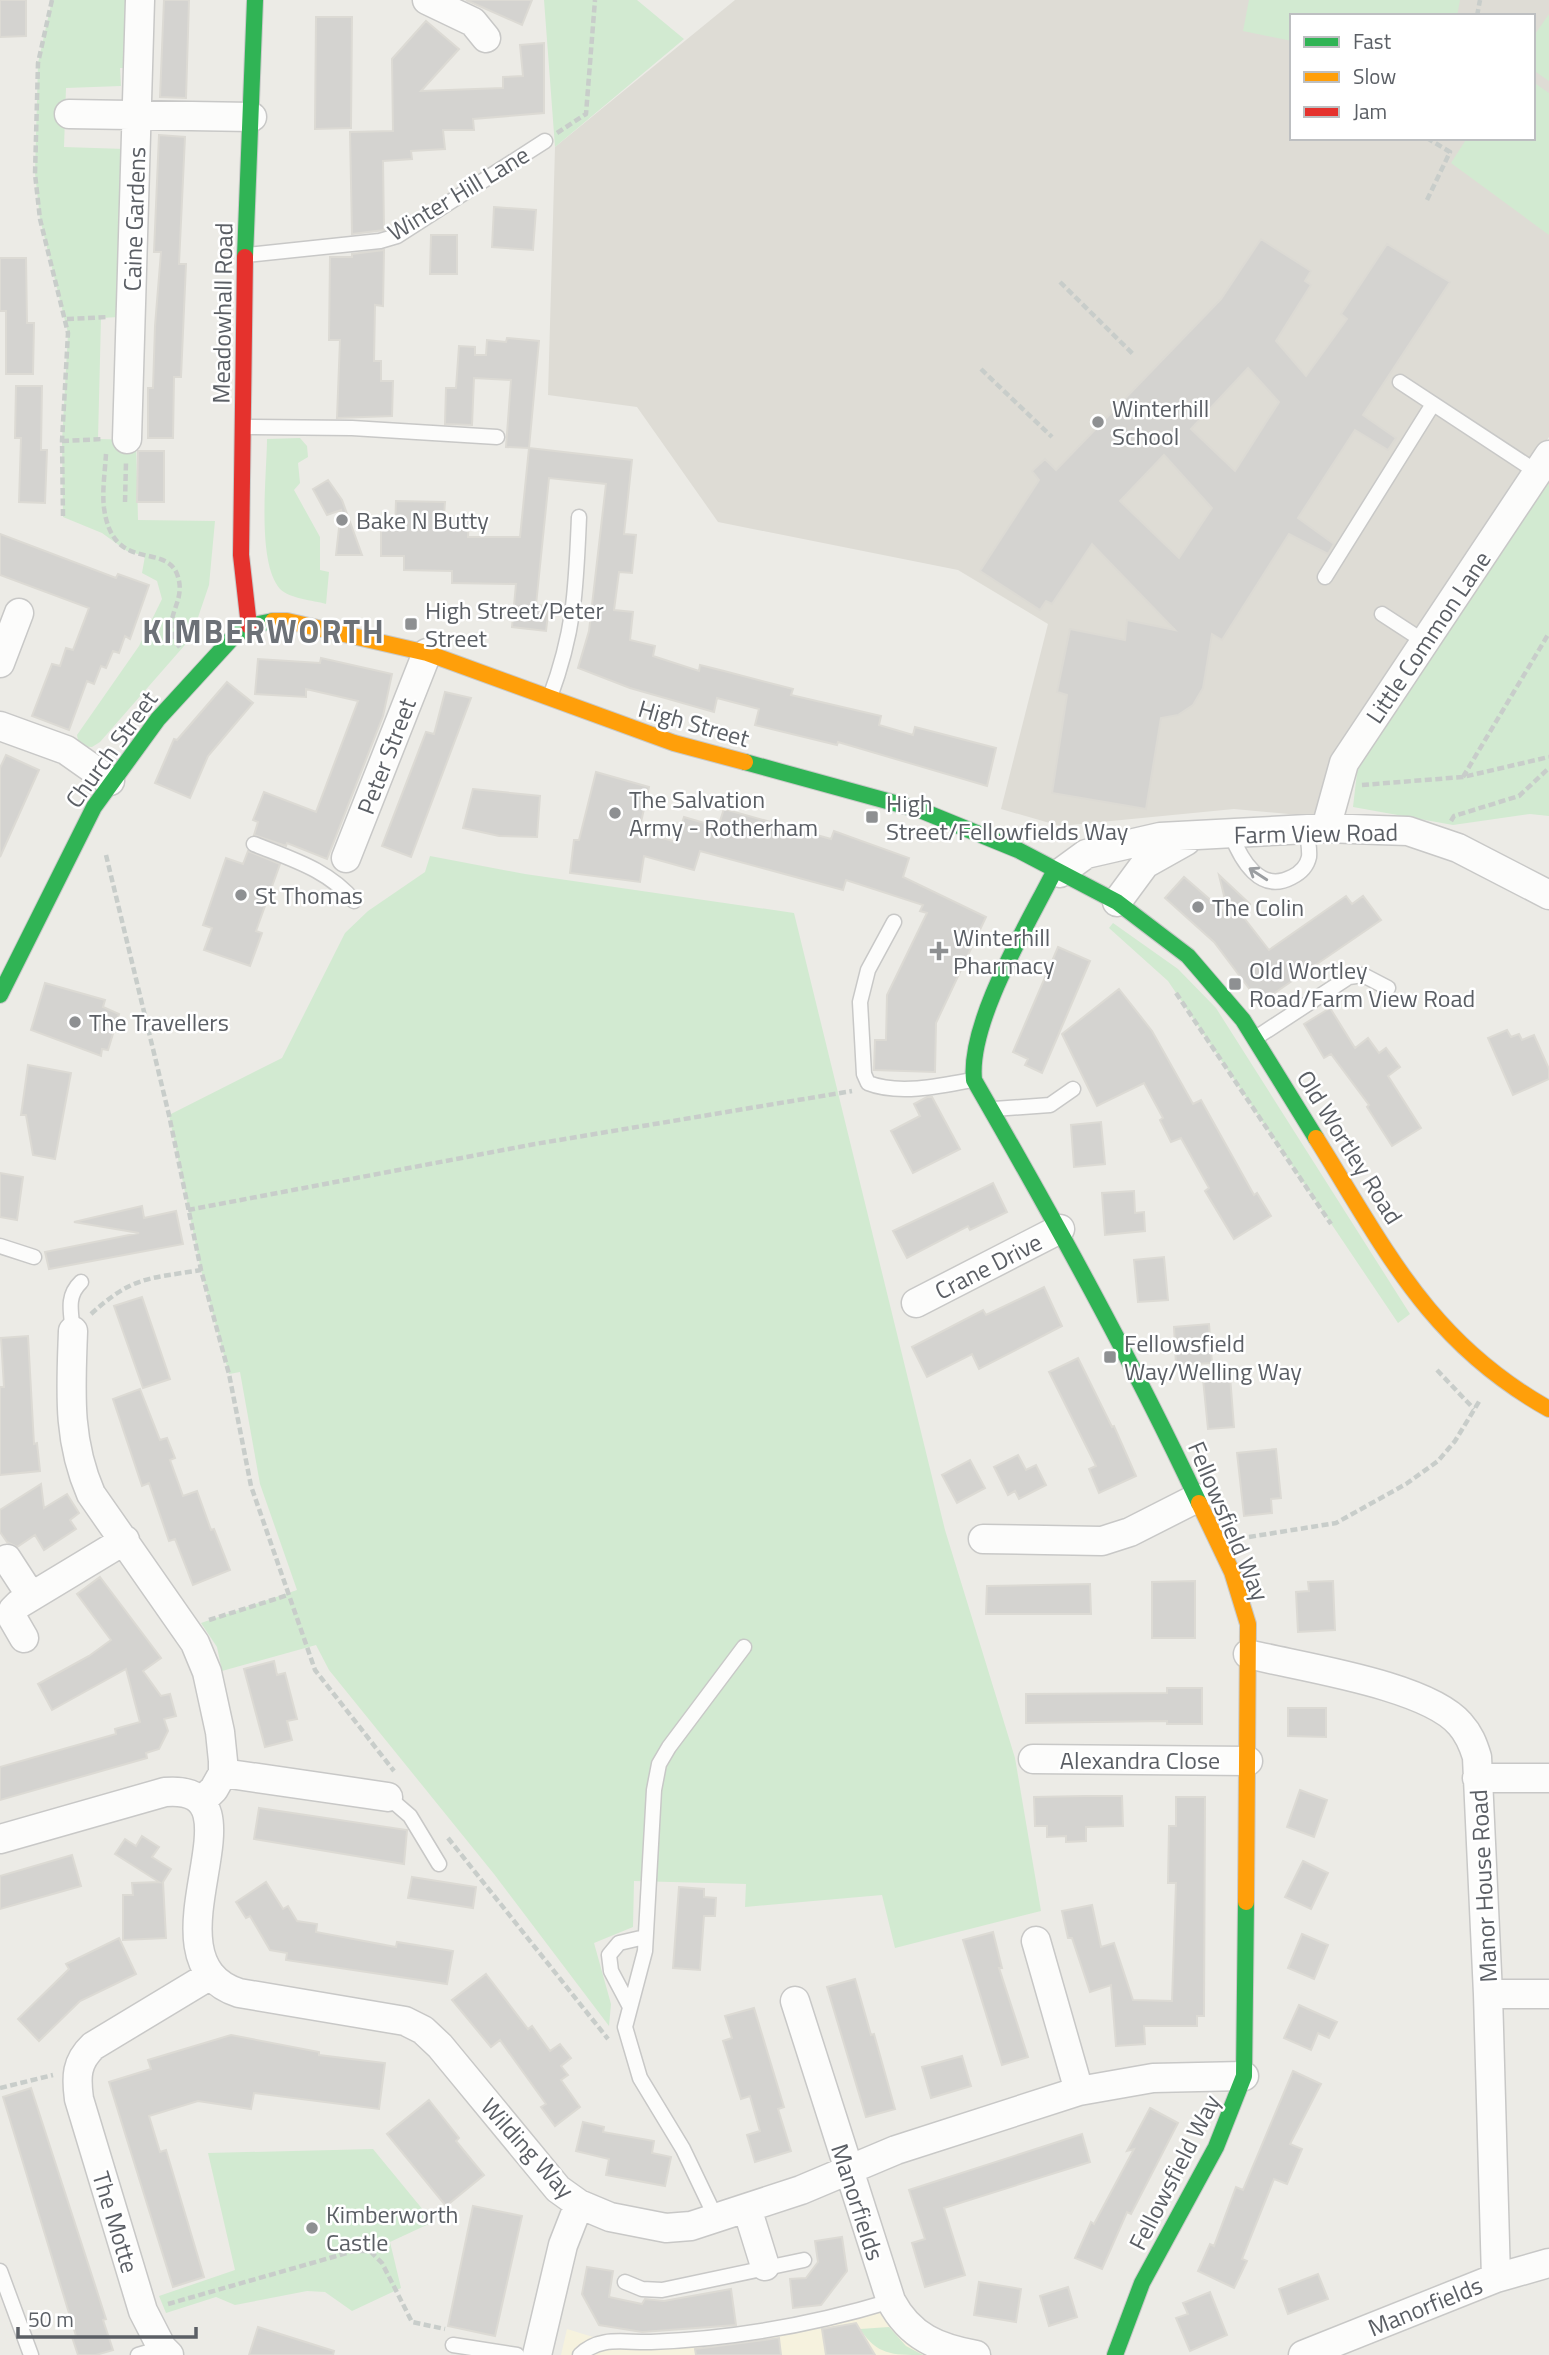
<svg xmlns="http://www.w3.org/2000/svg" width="1549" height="2355" font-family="'Titillium Web',sans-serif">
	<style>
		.commercial { fill: #f6f2de }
		.education { fill: #dedcd5; fill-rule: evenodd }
		.green { fill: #d2ead1 }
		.building { fill: #d4d3d0; stroke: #dcdad4; stroke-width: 2; fill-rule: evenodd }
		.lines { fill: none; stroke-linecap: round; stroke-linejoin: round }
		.lane-casing { stroke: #c8c8c7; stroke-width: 17 }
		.street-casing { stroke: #c8c8c7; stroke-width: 31 }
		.fast-casing { stroke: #c8c9c8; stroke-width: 18 }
		.slow-casing { stroke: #c8c9c8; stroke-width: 18 }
		.jam-casing { stroke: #c8c9c8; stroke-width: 18 }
		.path { stroke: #c8cdca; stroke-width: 4.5; stroke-dasharray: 7 3.5; stroke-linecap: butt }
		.lane { stroke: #fcfcfb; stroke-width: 14 }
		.street { stroke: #fcfcfb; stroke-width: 28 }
		.fast { stroke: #30b455; stroke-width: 16 }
		.slow { stroke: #ff9f0a; stroke-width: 16 }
		.jam { stroke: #e5322d; stroke-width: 16 }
		.oneway { stroke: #9b9ea1 }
		.poi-dot { fill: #8e9092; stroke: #fff; stroke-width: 2.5 }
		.labels { text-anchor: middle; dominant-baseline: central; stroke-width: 5; stroke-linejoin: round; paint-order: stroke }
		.street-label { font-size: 24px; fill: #5b5f65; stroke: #fff }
		.poi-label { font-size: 24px; fill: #5b5f65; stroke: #fff; text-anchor: start }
		.district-label { font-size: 32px; font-weight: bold; letter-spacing: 2px; fill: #6c7177; stroke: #fff }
	</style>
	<rect width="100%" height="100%" fill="#ecebe6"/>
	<path class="commercial" d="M891,2301L976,2355H561L567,2329L606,2341L686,2340Z"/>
	<path class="education" d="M735,0H1549V437L1355,736L1320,817L1234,809L1060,826L1001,809L1048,624L958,570L718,522L637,407L548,395L555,147ZM1292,16H1533V138H1292Z"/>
	<path class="green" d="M52,0H129L126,68H120L121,86L66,88L64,147L125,149L119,317L101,318L98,439L136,440L138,520L215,521L209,585L191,638L100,742L92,747L79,746L77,735L139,646L162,599L157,581L142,573L145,556L127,551L102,533L63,517L62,441L68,333L40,219L35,173L38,63Z
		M544,0H637L684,39L555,147Z
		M1249,0H1460L1457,16H1292V41L1243,31Z
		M1549,14V81L1533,70V37Z
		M1533,82L1549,93V235L1451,163L1467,138H1533Z
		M300,438L307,446L308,457L298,463L300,483L294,490L320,537V570L329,572L326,604C313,600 290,599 280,589C256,562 267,474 267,439Z
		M1549,455V816L1530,814L1453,825L1353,807L1361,738Z
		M430,856L525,874L794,913L945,1530L1015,1758L1041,1911L895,1948L882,1895L745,1907L746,1884L634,1881L633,1927L594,1943L611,2004L609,2026L494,1874L329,1670L316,1645L222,1671L217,1647L201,1623L297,1590L260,1484L240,1372L229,1374L201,1270L169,1115L282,1058L345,933L368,911L425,872Z
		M1113,923L1178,969L1216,1008L1410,1314L1398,1323L1168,981L1109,928Z
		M373,2149L433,2222L390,2242L401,2288L352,2311L325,2292L307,2291L235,2305L216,2297L166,2313L159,2296L235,2270L208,2153Z
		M889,2327L906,2346L923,2355C892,2355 877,2355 860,2329Z"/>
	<path class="building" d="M0,0H26V36L0,37Z
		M164,0H189L186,98L160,97Z
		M466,0H532L522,25Z
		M316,17H352L351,128L315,129Z
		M426,21L459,49L421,91L503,88V77L523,76L520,45L544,43V113L473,119L474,130H443L445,149L411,151L412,159L383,161L384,230L352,234L350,132L393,131L392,59Z
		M159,135L185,137L179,264H186L181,377H174L173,438H148V388H153L155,326L161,252H154Z
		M494,207L536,210L533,250L492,247Z
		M431,235H457V274H430Z
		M1261,239L1311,271L1305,281L1311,285L1276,341L1306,376L1347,319L1341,314L1387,244L1450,282L1363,415L1396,438L1388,450L1355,430L1298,518L1334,544L1328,554L1289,534L1222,640L1212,634L1203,688L1193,705L1178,715L1161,718L1146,809L1052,793L1067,695L1057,692L1070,629L1125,640L1127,620L1175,630L1092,544L1052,604L1046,601L1040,610L980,571L1039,480L1032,471L1045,459L1056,470L1221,299ZM1248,368L1279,402L1235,471L1191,429ZM1164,455L1212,508L1179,558L1120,501Z
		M384,250L383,306L375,305L374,361H381V381H393L392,416L337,418L340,340H329L330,257H352V254Z
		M0,258H26L27,323H34L33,374H6V311H0Z
		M507,338L539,341L529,448L506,447L511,380L474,378L472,425L445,424L446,388H456L459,346L475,347V355H486L487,340L506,342Z
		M16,386H42L41,450H47L45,503L19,502L21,438H15Z
		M529,448L632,460L624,534L636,535L632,573L619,572L614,610L633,612L630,640L655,646L653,656L699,671L700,665L724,671L793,689L791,695L881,716L879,725L913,735L915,727L996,748L987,786L838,742L837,745L755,725L759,709L717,698L714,712L630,688L578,668L589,631L606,484L549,478L536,605L549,606L546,631L512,627L516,584L452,583V571L404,570V556H381V528H395L396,501L445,502L444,516L469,517L468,537H520Z
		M138,451H164V502H137Z
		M328,480L342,500L362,555H336L341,510L327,515L313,489Z
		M0,534L116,578L118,574L149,585L130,639L125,636L119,653L113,651L106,668L101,666L94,684L87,681L69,730L32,716L52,664L60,666L66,648L73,650L89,608L0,575Z
		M321,658L392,674L383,716L327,859L287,843L286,846L254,835L258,822L253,820L264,792L316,812L358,701L306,689V697L255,694L258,659L320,663Z
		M227,682L253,703L208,756L190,798L155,783L174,739L177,740Z
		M445,692L471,698L411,857L382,846L426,732L434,734Z
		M6,755L39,770L0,857V768Z
		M596,772L649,787L639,831L676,842L684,817L718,827L724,809L831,839L834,831L909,858L903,877L986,917L936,1023L935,1072L874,1070L875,1040H886L887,995L927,913L920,911L923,905L846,880L843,890L700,851L694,870L644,856L640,882L570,873L574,840H579Z
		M473,789L540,796L537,837L499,836L463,828Z
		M248,851L280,864L256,931L262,933L250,966L204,950L212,928L203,925L226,858L243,864Z
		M1219,875L1250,904L1241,914L1269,950L1346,896L1352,904L1363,896L1381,920L1260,1003L1214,942L1165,898L1184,877L1229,916Z
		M1058,947L1090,961L1042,1073L1025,1065L1028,1059L1013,1052Z
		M45,983L105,1000L103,1007L119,1014L108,1050L102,1049L101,1056L31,1030Z
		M1119,989L1152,1031L1193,1104L1201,1100L1254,1195L1257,1193L1271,1216L1234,1239L1205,1191L1209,1188L1181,1138L1171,1142L1160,1120L1163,1118L1144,1083L1097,1106L1062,1034Z
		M1330,1008L1355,1048L1368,1038L1379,1053L1386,1048L1400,1067L1388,1076L1421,1128L1392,1146L1367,1107L1369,1105L1331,1054L1324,1058L1304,1024Z
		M1507,1030L1511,1037L1519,1034L1522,1040L1534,1035L1549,1069V1079L1513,1095L1488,1038Z
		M28,1065L71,1073L55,1159L33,1155L26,1115H21Z
		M927,1097H932L960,1149L913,1173L891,1131L920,1116L914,1104Z
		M1101,1122L1105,1164L1074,1167L1071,1125Z
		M0,1173L23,1177L17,1220L0,1217Z
		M993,1183L1007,1212L970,1230L968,1226L907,1258L893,1231Z
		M1134,1191L1135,1213L1144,1212L1145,1231L1105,1235L1102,1193Z
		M142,1206L144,1218L176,1211L183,1244L49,1269L45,1252L139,1233L74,1222Z
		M1164,1257L1168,1300L1138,1302L1134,1260Z
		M1044,1287L1062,1326L979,1369L972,1354L927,1377L912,1347L983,1310L986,1315Z
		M142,1297L170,1379L143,1388L114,1306Z
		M1209,1324L1212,1363L1176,1365L1174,1327Z
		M28,1336L34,1444L37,1443L40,1471L0,1475V1387H4L1,1338Z
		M1078,1358L1112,1427L1114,1426L1136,1476L1099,1493L1089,1469L1096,1466L1049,1372Z
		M1230,1376L1234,1427L1208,1429L1203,1379Z
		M140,1389L160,1440L167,1438L175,1458L170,1460L183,1496L197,1491L211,1530L214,1529L230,1570L193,1585L175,1539L169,1541L149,1483L142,1486L113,1399Z
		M1276,1449L1281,1498L1271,1499L1272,1513L1244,1516L1237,1453Z
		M1018,1455L1026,1470L1036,1465L1046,1485L1019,1499L1015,1491L1008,1495L994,1467Z
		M970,1460L985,1488L957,1503L942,1475Z
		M41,1484L44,1508L67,1494L79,1513L70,1520L76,1529L44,1550L35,1535L17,1547L7,1542L0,1532V1510Z
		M100,1577L161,1658L143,1671L161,1696L170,1694L176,1716L164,1719L168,1731L159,1749L146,1753L147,1758L0,1800V1767L116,1734L115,1729L140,1722L126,1669L52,1710L38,1684L89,1656L111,1640L77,1594Z
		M1195,1581V1638H1152V1582Z
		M1333,1581L1335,1630L1298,1632L1296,1592L1309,1591L1308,1582Z
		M1090,1584L1091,1614H986L987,1586Z
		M274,1661L277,1675L285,1673L297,1719L287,1721L292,1740L265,1747L244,1669Z
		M1167,1688H1202V1724H1167V1721L1026,1723V1694L1167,1693Z
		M1288,1708H1326V1737L1288,1736Z
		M1300,1790L1327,1800L1314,1837L1287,1827Z
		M1085,1796H1122L1123,1826L1086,1827V1841L1066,1842V1836L1047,1837V1826H1035L1034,1797Z
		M1176,1797H1205L1204,2016H1197V2026H1144L1145,2044L1116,2046L1111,1985L1090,1992L1072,1938H1068L1062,1911L1092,1905L1101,1947L1114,1943L1133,2000L1172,2001L1176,1883H1168L1169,1826H1176Z
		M259,1808L407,1830L404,1864L254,1839Z
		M142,1836L159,1847L152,1857L171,1869L163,1882L166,1938L123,1940V1895H133L132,1883L159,1882L115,1854L125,1839L136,1846Z
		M72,1855L81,1886L0,1909V1876Z
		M1303,1861L1328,1873L1311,1909L1285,1897Z
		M412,1877L476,1887L473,1908L408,1898Z
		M266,1882L283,1909L288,1906L297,1921L317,1924L316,1932L396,1947L397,1942L453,1951L447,1984L286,1960L287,1953L270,1950L250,1916L246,1918L236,1902Z
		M679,1887L704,1889V1897L716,1898L715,1916H704L700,1970L673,1968Z
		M993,1932L1002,1968H999L1028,2057L1002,2065L963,1940Z
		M1302,1934L1328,1945L1314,1979L1288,1968Z
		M119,1938L136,1974L80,2001L39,2041L18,2019L69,1969L66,1964Z
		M486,1974L528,2029L532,2026L550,2051L560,2044L571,2058L561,2066L568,2075L561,2080L580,2107L555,2126L541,2107L546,2104L500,2040L491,2047L452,2000Z
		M855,1979L871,2035L874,2034L895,2109L866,2117L827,1987Z
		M1299,2005L1337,2022L1329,2038L1318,2033L1311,2050L1284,2038Z
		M754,2008L784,2107L778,2109L791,2151L755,2162L747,2135L760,2131L750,2096L741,2099L723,2041L732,2038L725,2016Z
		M231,2035L319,2052V2055L385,2063L379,2109L254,2093L251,2109L198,2101L149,2116L160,2152L166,2150L204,2277L173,2287L109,2082L151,2069L148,2060Z
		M962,2056L971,2086L931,2098L922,2067Z
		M1293,2071L1321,2084L1290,2144L1302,2149L1287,2184L1274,2179L1242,2259L1247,2261L1234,2288L1198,2271L1210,2244L1214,2246L1236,2187L1243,2190Z
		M31,2088L106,2319L103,2320L113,2350L96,2355H78L72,2337L76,2336L3,2097Z
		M429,2100L459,2138L456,2141L484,2175L446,2206L387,2134Z
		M1150,2108L1178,2123L1131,2214L1127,2212L1102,2269L1075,2258L1091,2222L1094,2224L1134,2149L1127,2151Z
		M583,2122L604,2127L603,2132L654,2141L652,2153L671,2157L665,2186L606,2175L609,2159L576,2151Z
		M1082,2134L1090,2162L944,2208L965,2275L925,2287L912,2243L925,2239L909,2190Z
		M473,2206L522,2216L495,2336L448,2326Z
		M842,2237L847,2271L821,2305L793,2308L790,2279L806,2278L818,2262L815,2241Z
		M587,2267L613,2271L609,2297L642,2304L645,2299L664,2301L731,2289L736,2325L642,2332L599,2325L582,2294Z
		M1318,2274L1328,2299L1288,2314L1279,2289Z
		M979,2282L1021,2289L1016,2322L974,2315Z
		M1068,2287L1077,2317L1049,2326L1040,2296Z
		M1210,2292L1227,2335L1190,2351L1176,2318L1188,2314L1183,2303Z
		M856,2323L875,2355H826L822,2329Z
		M258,2327L334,2351L333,2355H249Z
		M779,2338L781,2355H696L695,2349Z"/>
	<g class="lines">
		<g class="lane-casing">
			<path id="lane" d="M247,255L380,241L397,236L545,141
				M1400,382L1537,472
				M243,427L352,428L497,437
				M1325,577L1433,404
				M1382,614L1425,642
				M550,697C575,630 576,587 579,517
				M1231,834C1241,860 1260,894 1292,877C1300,873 1307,866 1309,857C1310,848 1307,838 1307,829
				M254,844C291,859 329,870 354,901
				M894,922L868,970L860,1002L864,1074L868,1083C898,1095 941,1086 972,1080
				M1257,1037L1349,977L1363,975L1388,988
				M994,1109L1050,1105L1073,1089
				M0,1246L34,1257
				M73,1331C71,1312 66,1296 81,1282
				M388,1797L410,1816L439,1864
				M629,2005L611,1971L609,1955L619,1943L645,1937
				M716,2218L683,2149L640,2078L625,2027L645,1951L654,1790L659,1764L669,1747L744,1647
				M0,2271L31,2355
				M625,2282L642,2289L662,2290L804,2260
				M453,2345L517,2355
				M138,2355L162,2348
				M580,2355C600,2335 626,2343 651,2342C732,2339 815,2324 891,2301"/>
		</g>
		<g class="street-casing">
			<path id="street" d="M427,0L473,22L486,38
				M69,114L252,117
				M127,439L140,0
				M0,663L19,613
				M0,726L66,750L110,781
				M1326,828L1344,763L1549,455
				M346,858L427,653
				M1060,873L1086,854L1160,837L1326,828L1378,830L1408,831L1458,848L1549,895
				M1117,902L1145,864L1186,841
				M916,1303L1060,1229
				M73,1331C71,1390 67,1439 91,1494L195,1643L207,1672L220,1732L223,1761V1773L214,1789L202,1801
				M983,1539L1102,1541L1130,1532L1197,1498
				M7,1559L31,1596
				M24,1638L13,1619V1610L19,1604L125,1540
				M1248,1654C1300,1667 1427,1685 1460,1724C1469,1734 1473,1744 1477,1757L1488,1994L1496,2278
				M1033,1759L1248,1761
				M223,1773L388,1797
				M1477,1778H1549
				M0,1839L165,1792C273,1783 135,1959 239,1993L405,2021L423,2030L440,2046L558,2189L579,2204L610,2217L666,2228L691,2226L801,2190L896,2150L1079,2091L1153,2078L1244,2076
				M1036,1941L1079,2091
				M1488,1994H1549
				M795,2001L891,2301C910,2337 938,2348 976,2355
				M747,2208L765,2266
				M169,2355L162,2348L143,2311L79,2099C76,2077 76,2062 93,2046L209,1976
				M537,2355L563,2245L579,2204
				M1303,2355L1496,2278L1549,2263"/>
		</g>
		<g class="fast-casing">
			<path id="fast" d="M245,257L255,0
				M745,762L920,810L1018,850L1117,902L1188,956L1243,1020L1316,1138
				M1055,870C1028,924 968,1022 974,1080C1054,1219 1131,1358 1199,1503
				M0,995L94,807L158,719L235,635L253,625L273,621
				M1115,2355L1142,2283L1216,2147L1244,2076L1246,1902"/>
		</g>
		<g class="slow-casing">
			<path id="slow" d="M273,621H287L427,653L674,743L745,762
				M1316,1138C1386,1250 1429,1342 1549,1409
				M1199,1503L1232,1572L1248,1624L1246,1902"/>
		</g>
		<g class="jam-casing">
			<path id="jam" d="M245,257L241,555L249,626"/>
		</g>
		<path class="path" d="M52,0L38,63L35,174L40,219L68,333L62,441L63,517
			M1477,16L1480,0
			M557,133L586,114L595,0
			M1427,200L1450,152L1427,138
			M1060,282L1133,354
			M67,319L108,317
			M981,369L1052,437
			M62,441L103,439
			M106,454C105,471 102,491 104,508C113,574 164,542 177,574C189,605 156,618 181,649
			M125,502L126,462
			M1463,777L1549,633
			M1362,785L1463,777L1549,757
			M1451,821L1454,816L1519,796L1549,768
			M106,855L169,1115L201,1270L229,1374L251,1486L315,1670L394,1771
			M1176,993L1331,1224
			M188,1210L535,1144L852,1091
			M91,1314C133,1276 147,1279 201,1270
			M1437,1370L1474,1409
			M1249,1537L1336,1523L1406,1484L1438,1461L1455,1441L1480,1400
			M209,1620L288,1595
			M448,1838L608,2039
			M0,2088L53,2075
			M168,2304L354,2251H370L382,2263L412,2322L445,2329"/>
		<use href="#lane" class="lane"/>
		<use href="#street" class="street"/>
		<use href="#fast" class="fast"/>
		<use href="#slow" class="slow"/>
		<use href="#jam" class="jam"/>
	</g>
	<defs><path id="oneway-shaft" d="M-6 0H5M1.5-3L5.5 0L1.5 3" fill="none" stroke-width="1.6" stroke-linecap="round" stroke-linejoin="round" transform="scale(1.75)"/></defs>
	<use class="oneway" href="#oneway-shaft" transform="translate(1258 874) rotate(-147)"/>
	<g class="poi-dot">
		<circle cx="1098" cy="422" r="7"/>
		<circle cx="342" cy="520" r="7"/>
		<rect x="404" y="617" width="14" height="14" rx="3.5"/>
		<circle cx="615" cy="813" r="7"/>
		<rect x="865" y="810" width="14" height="14" rx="3.5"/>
		<circle cx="241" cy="895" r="7"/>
		<circle cx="1198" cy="907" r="7"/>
		<path d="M935.5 940.5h7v7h7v7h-7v7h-7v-7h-7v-7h7z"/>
		<rect x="1228" y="977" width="14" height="14" rx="3.5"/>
		<circle cx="75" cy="1022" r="7"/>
		<rect x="1103" y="1350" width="14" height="14" rx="3.5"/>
		<circle cx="312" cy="2228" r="7"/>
	</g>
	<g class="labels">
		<g class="street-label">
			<text transform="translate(458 193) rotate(-31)">Winter Hill Lane</text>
			<text transform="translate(134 219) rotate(-88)">Caine Gardens</text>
			<text transform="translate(222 313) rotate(-89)">Meadowhall Road</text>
			<text transform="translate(1428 637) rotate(-56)">Little Common Lane</text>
			<text transform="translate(694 723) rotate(16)">High Street</text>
			<text transform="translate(111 749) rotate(-54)">Church Street</text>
			<text transform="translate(386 756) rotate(-69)">Peter Street</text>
			<text transform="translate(1316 833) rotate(-1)">Farm View Road</text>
			<text transform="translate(1350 1147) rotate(58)">Old Wortley Road</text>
			<text transform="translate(988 1266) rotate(-27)">Crane Drive</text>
			<text transform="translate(1229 1521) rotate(67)">Fellowsfield Way</text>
			<text x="1140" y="1760">Alexandra Close</text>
			<text transform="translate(1483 1886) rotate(-93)">Manor House Road</text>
			<text transform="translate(528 2148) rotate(48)">Wilding Way</text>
			<text transform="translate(1174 2172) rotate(-63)">Fellowsfield Way</text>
			<text transform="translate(858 2202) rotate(72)">Manorfields</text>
			<text transform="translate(116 2222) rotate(73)">The Motte</text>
			<text transform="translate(1425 2306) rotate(-22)">Manorfields</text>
		</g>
		<g class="poi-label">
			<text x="1112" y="408">Winterhill<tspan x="1112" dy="28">School</tspan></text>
			<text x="356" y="520">Bake N Butty</text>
			<text x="425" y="610">High Street/Peter<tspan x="425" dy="28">Street</tspan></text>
			<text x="629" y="799">The Salvation<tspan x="629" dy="28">Army - Rotherham</tspan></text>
			<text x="886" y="803">High<tspan x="886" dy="28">Street/Fellowfields Way</tspan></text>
			<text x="255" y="895">St Thomas</text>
			<text x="1212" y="907">The Colin</text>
			<text x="953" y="937">Winterhill<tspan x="953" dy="28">Pharmacy</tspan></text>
			<text x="1249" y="970">Old Wortley<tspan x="1249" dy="28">Road/Farm View Road</tspan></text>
			<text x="89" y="1022">The Travellers</text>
			<text x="1124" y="1343">Fellowsfield<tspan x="1124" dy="28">Way/Welling Way</tspan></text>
			<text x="326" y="2214">Kimberworth<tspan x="326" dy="28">Castle</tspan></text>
		</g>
		<g class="district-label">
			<text x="264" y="631">KIMBERWORTH</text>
		</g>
	</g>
	<rect x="1290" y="14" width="245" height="126" fill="#ffffff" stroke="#bdbfc1" stroke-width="2"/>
	<rect x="1304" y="37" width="35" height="10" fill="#30b455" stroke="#bdbfc1" stroke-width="2"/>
	<text x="1353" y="49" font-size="21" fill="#5b5f65">Fast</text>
	<rect x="1304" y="72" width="35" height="10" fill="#ff9f0a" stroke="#bdbfc1" stroke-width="2"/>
	<text x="1353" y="84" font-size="21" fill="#5b5f65">Slow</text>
	<rect x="1304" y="107" width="35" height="10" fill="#e5322d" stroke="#bdbfc1" stroke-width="2"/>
	<text x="1353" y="119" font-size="21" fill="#5b5f65">Jam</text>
	<path d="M18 2327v10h178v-10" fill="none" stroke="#5b5f65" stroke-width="3.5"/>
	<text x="28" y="2327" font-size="21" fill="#5b5f65" stroke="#ffffff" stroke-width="5" paint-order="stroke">50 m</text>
</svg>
